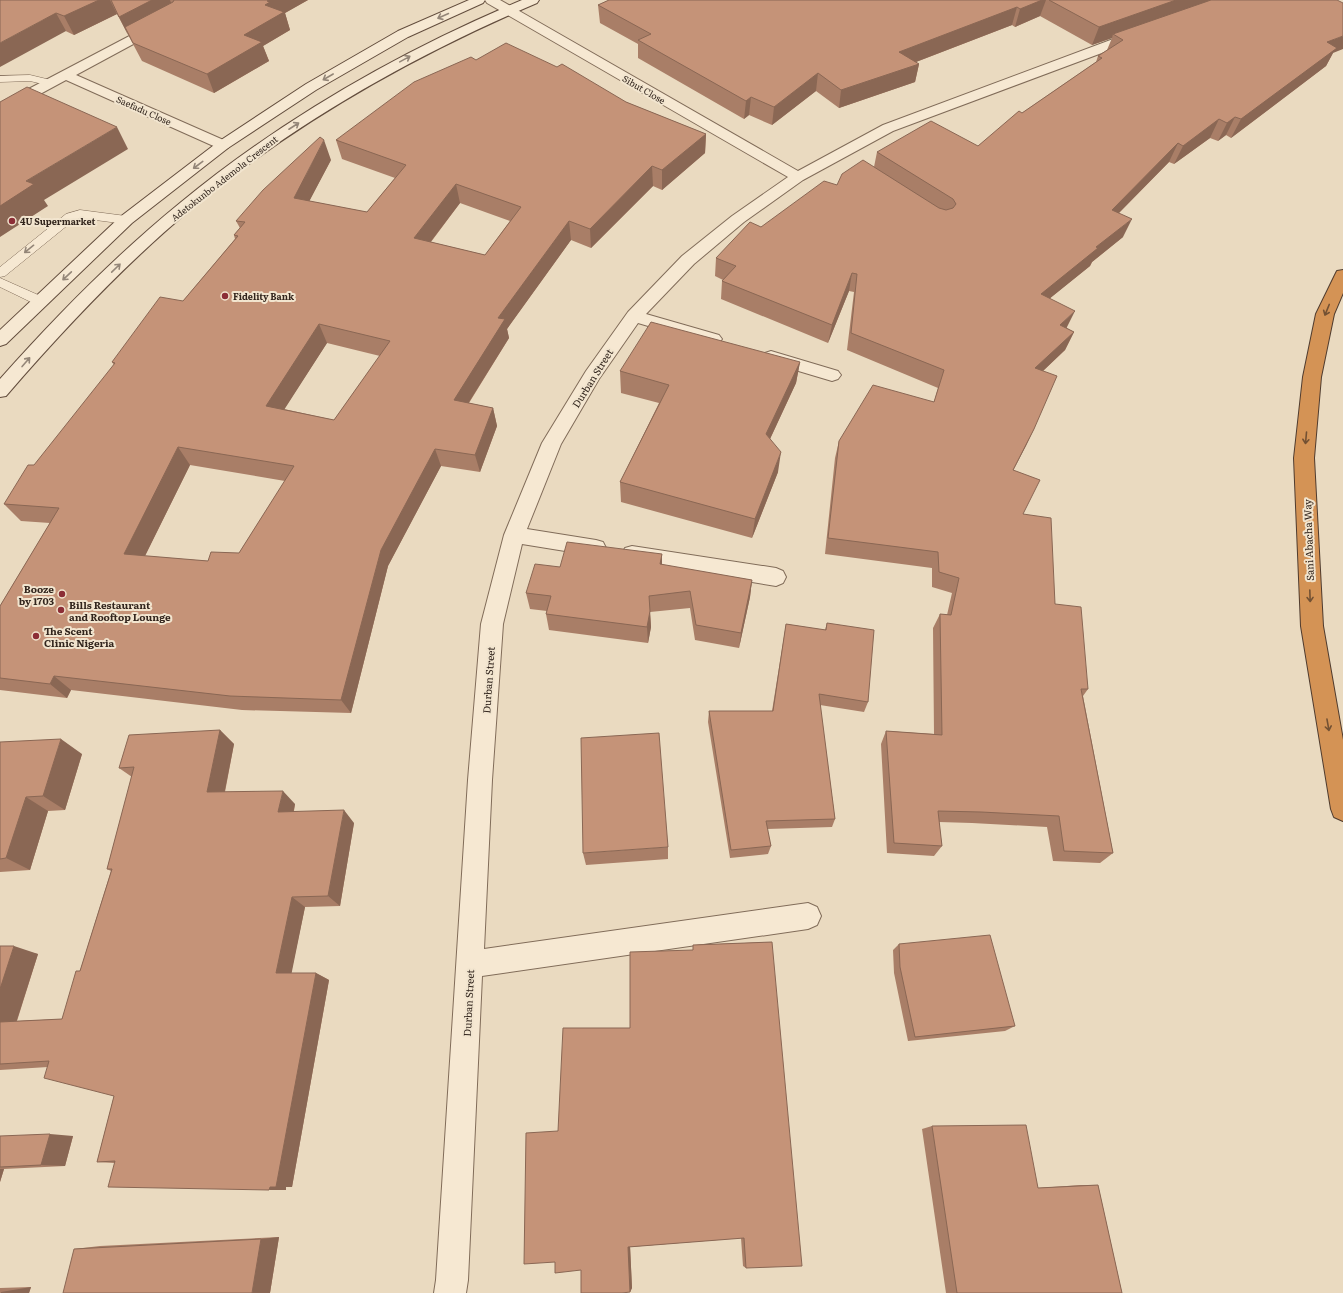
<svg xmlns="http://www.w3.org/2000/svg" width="1343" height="1293" font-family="Literata,serif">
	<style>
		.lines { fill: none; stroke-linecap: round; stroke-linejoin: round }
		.lane-casing { stroke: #816c59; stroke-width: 1 }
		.street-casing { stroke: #816c59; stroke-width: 2 }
		.secondary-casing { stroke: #634d3d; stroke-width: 2 }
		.highway-casing { stroke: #4f3b2e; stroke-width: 2 }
		.lane { fill: #f6e8d2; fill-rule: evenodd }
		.street { fill: #f6e8d2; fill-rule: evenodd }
		.secondary { fill: #f6e8d2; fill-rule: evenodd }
		.highway { fill: #d49355; fill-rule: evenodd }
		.wall { fill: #a97e67; fill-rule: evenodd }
		.shaded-wall { fill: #8a6754 }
		.building { fill: #c59378; stroke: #8a6754; fill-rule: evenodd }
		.oneway { stroke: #948678 }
		.oneway2 { stroke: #735133 }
		.poi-dot { fill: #8c2e36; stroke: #f2e5cf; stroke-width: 1.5 }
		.labels { text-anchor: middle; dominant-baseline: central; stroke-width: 4; stroke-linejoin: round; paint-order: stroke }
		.far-street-label { font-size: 9px; fill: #32251d; stroke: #f2e5cf }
		.far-poi-label { font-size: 9px; font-weight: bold; fill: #32251d; stroke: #f2e5cf; text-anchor: start }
		.street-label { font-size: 10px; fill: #32251d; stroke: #f2e5cf }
		.poi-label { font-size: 10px; font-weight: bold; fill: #32251d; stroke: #f2e5cf; text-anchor: start }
	</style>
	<rect width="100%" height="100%" fill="#eadac0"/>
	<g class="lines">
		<g class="lane-casing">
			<path id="lane" d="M30,75L55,81L56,83L51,86L30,81L0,82V76Z
				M80,210L126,216L130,217L132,220L130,223L126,224L80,218L74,220L5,276L0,277V267L66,214Z
				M0,278L45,298L47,301L45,304L40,305L35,304L0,287Z"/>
		</g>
		<g class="street-casing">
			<path id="street" d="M485,0H500L798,171L883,125L1132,32H1142L1144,35L1142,38L893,131L803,180L744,222L694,264L646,314L719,335L722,339L719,343L713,345L638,323L599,379L561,444L527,529L596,540L603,542L606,548L603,554L596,556L522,544L503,624L492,780L484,949L808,903L817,907L821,916L817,925L808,929L482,976L468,1280L466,1293H434L436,1280L468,780L481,624L504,535L542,443L586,371L628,312L682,256L732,216L788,177L487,3Z
				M158,21L163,22L164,25L163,28L76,75L228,142L230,145L228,148L223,149L218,148L66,80L5,113L0,114V104Z
				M771,351L838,371L841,375L838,379L832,381L765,361L762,357L765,353Z
				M632,546L776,568L783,571L786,577L783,583L776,586L632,562L625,560L622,554L625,548Z"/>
		</g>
		<g class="secondary-casing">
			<path id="secondary" d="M469,0H485L483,3L408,37L316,90L228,148L132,223L6,344L0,346V330L120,217L218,142L306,84L398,31Z
				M522,0H539L537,3C413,56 295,122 190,210C123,266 63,330 6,396L0,397V379C56,316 115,256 180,203C283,118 399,52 522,0Z"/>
		</g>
		<g class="highway-casing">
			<path id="highway" d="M1343,270V293L1334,314L1321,377L1314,458L1323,626L1343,740V821L1334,817L1331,809L1301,626L1294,458L1303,377L1316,314L1335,275L1337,271Z"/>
		</g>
		<use href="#lane" class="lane"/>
		<use href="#street" class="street"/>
		<use href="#secondary" class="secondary"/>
		<use href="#highway" class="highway"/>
	</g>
	<path class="wall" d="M0,0H308L285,13L290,30L263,46L269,61L214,93L142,61L117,14L74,35Z
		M609,0H1337L1333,53L1326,66L1231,138L1226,135L1218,141L1210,138L1174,164L1169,162L1119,213L1123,237L1092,262L1090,266L1050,298L1067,328L1074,332L1065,350L1043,371L1034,429L1013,470L1023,514L1055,604L1088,689L1083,696L1113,853L1100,863L1053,861L1047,827L972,823L939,822L942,846L934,856L887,853L881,744L886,731L934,734L933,628L940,614L947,615L952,593L932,587V568L825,554L835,458L839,441L934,402L938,388L847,350L854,292L849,291L828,343L721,299L722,281L723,280L715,276L716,258L761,227L837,185L874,167L877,152L978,146L1022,113L1096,62L1098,56L1107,50L1112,38L1092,45L1040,16L1015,27L1012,25L916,62L919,64L915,82L839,108L816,91L772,125L749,115L744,119L638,58V44L600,23L598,5Z
		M476,60L626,102L706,134L705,153L662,190L653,186L591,248L571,240L507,329L509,338L469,403L493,408L497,426L480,472L441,466L388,566L351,713L242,710L71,690L67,698L0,690V606L50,523L21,521L4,504L114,365L112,362L183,301L235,239L234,235L240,228L236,221L331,160L309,201L367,212L395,178L342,159L336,140ZM460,203L510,221L485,255L431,242ZM327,343L380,356L334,420L284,409ZM190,465L285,481L239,553L208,561L145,556Z
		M800,362L796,383L770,439L778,472L752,538L621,502L620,482L659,403L621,393L620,371Z
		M662,554V565L752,580L750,597L739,648L695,640L690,608L650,612L651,627L648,643L549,630L546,614L547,611L530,609L526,593L560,567Z
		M827,623L868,702L864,712L820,705L835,819L832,827L767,829L771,846L768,854L730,858L708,722L709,711H772L786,624L825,630Z
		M220,730L234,744L225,792L295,804L294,811L354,823L340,906L305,907L291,973H316L329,980L292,1187H286V1190L114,1163L97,1162L114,1096L48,1067L0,1070V946L38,954L17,1021L62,1019L80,971L111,871L107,869L132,777L119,768Z
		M0,742L82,754L65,810L48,811L30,870L0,872Z
		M668,847V859L586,865L583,853Z
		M772,942L746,1268L743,1266L741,1238L630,1247L632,1288L630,1292L581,1270L630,1028L693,950V945Z
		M899,944L1015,1026L1005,1031L908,1041L894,973L893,950Z
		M932,1126L1038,1188L1081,1185H1098L1122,1293H946L922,1129Z
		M0,1136H73L65,1166L4,1169L0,1182Z
		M279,1237L270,1293L74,1249L100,1246Z
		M31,1287L29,1293H0V1288Z"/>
	<path class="shaded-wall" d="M99,0H110L117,14L74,35L64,16Z
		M152,0H170L174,11L125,27L128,35L119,17Z
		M269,0H308L285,13L290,30L263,46L269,61L214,93L207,74L244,35L267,1Z
		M1042,0H1046L1040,16L1015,27L1020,9Z
		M1176,0H1219L1113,34L1112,38L1092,45L1099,27Z
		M1017,7L1012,25L895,70L899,52Z
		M56,13L66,31L0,67V43Z
		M1343,36V49L1333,53L1326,66L1231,138L1241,119L1327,42Z
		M919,64L915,82L839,108L841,90Z
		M818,73L816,91L772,125L774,107Z
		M751,97L749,115L744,119L746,101Z
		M1235,117L1226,135L1218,141L1227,123Z
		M1219,119L1210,138L1174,164L1183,146Z
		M117,127L128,149L44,200L48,206L0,237V206L26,181Z
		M706,134L705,153L662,190V170Z
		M324,140L331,160L301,217L294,198Z
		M1178,143L1169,162L1104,228L1112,210Z
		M652,166L653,186L591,248L590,229Z
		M456,184L460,203L419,257L414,238Z
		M1132,219L1123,237L1092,262L1090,266L1033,312L1041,294L1096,247Z
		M569,221L571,240L507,329L509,338L459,418L454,400L498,318Z
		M852,273L849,291L828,343L832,325Z
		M1075,311L1066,329L1060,325Z
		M319,324L327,343L275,424L266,406Z
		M1074,332L1065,350L1027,386L1035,368Z
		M800,362L796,383L763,454L766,434Z
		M493,408L497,426L480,472L475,455Z
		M1034,429L1026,446L1005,486L1013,470Z
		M178,447L190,465L138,570L124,554Z
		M435,449L441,466L388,566L351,713L341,700L381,550Z
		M781,452L778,472L752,538L755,519Z
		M662,554V571L660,564Z
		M752,580L750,597L739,648L741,633Z
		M650,611L651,627L648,643L647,627Z
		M54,676L71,690L67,698L50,684Z
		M220,730L234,744L222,805L207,792Z
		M61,739L82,754L65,810L43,796Z
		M283,791L295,804L291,824L278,812Z
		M26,797L48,811L30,870L6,858Z
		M344,810L354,823L340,906L328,896Z
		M292,897L305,907L290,981L276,973Z
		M14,946L38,954L14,1029L0,1025V989Z
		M316,973L329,980L292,1187H276Z
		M50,1134L73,1136L65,1166L41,1165Z
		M0,1169H4L0,1182Z
		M270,1187H286V1190H269Z
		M279,1237L270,1293H252L261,1239Z
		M630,1245L632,1288L630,1292L628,1247Z
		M31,1287L29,1293H1V1292Z"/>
	<path class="building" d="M0,0H99L64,16L56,13L0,43Z
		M111,0H152L119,17Z
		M174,0H269L267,1L270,2L265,5L284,12L244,35L262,42L207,74L133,43L125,27L173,2Z
		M609,0H1042L1020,9L1017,7L899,52L919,64L841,90L818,73L774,107L751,97L746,101L638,40L651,34L598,5Z
		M1049,0H1176L1099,27Z
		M1211,0H1337L1343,3V36L1327,42L1337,48L1241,119L1235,117L1227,123L1219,119L1183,146L1178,143L1112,210L1132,219L1096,247L1098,248L1041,294L1075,311L1060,325L1074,332L1035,368L1057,376L1034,429L1013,470L1040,480L1023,514L1051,518L1055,604L1081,607L1088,689H1081L1113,853L1064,851L1059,816L981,812L938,811L942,846L894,843L886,731L942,735L940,614L951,615L959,578L939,572L938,552L828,538L839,441L873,385L934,402L944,370L851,333L857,274L852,273L832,325L722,281L736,266L716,258L750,222L761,227L824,181L837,185L842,174L863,160L939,208L946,210L953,208L956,204L953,199L877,152L931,121L978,146L1019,111L1022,113L1102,58L1098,56L1123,40L1113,34Z
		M506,43L557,67L562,64L626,102L706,134L662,170L652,166L590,229L569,221L498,318L505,319L454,400L493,408L475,455L435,449L381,550L341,700L230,696L54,676L50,684L0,678V606L59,508L4,504L28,465H34L115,363L112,362L160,297L183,301L238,236L234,235L245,222L236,221L263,190L320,137L324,140L294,198L367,212L406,165L336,140L414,82L471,57L476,60ZM456,184L521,207L485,255L414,238ZM319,324L390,341L334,420L266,406ZM178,447L294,466L239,553L211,552L208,561L124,554Z
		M27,87L117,127L26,181L34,184L0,206V102Z
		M651,322L800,362L766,434L781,452L755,519L620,482L669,385L620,371Z
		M567,542L662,554L660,564L752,580L741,633L696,625L690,591L649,596L650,611L647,627L546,614L551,596L526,593L535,564L560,567Z
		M827,623L874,630L868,702L819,694L835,819L766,821L771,846L731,850L709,711H773L786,624L826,630Z
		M220,730L207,792L283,791L278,812L344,810L328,896L292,897L276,973H316L276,1187H270L269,1190L108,1187L115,1161L97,1162L114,1096L44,1078L49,1061L0,1064V1022L62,1019L76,971H80L112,869H107L134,767L119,768L129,735Z
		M659,733L668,847L583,853L581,738Z
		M61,739L43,796L26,797L6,858L0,859V742Z
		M990,935L1015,1026L915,1037L900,967L899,944Z
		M772,942L802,1266L746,1268L744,1238L628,1247L630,1292L622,1293H581V1270L555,1273V1262L524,1264L526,1133L558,1131L563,1028H630V952L693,950V945Z
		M0,946H14L0,989Z
		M1026,1125L1038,1188L1098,1185L1122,1293H957L932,1126Z
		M50,1134L41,1165L0,1167V1136Z
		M261,1239L252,1293H63L74,1249Z"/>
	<defs><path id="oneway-shaft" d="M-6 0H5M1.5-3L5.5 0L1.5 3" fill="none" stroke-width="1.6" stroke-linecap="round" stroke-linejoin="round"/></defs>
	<g class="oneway">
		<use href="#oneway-shaft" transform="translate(443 16) rotate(156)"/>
		<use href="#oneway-shaft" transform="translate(405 59) rotate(-29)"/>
		<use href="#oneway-shaft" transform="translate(328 77) rotate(150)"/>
		<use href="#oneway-shaft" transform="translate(294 126) rotate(-33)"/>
		<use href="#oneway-shaft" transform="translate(198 165) rotate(143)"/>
		<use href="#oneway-shaft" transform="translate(29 249) rotate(141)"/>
		<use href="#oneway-shaft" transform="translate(116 268) rotate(-44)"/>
		<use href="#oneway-shaft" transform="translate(67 276) rotate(137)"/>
		<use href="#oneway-shaft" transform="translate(26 362) rotate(-49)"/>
	</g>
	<g class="oneway2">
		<use href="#oneway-shaft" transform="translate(1327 310) rotate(112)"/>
		<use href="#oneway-shaft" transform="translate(1306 438) rotate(95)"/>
		<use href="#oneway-shaft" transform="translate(1310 596) rotate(88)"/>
		<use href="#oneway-shaft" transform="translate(1328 725) rotate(80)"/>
	</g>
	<g class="poi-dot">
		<circle cx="12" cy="221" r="4"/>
		<circle cx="225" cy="296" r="4"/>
		<circle cx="62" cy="594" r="4"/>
		<circle cx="61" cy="610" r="4"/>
		<circle cx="36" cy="636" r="4"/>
	</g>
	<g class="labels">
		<g class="far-street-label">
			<text transform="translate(644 89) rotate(30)">Sibut Close</text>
			<text transform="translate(144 110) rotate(24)">Saefadu Close</text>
			<text transform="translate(224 178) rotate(-38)">Adetokunbo Ademola Crescent</text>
		</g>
		<g class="far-poi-label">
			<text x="20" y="221">4U Supermarket</text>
			<text x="233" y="296">Fidelity Bank</text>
		</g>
		<g class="street-label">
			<text transform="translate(592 378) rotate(-58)">Durban Street</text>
			<text transform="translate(1308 540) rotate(-92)">Sani Abacha Way</text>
			<text transform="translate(488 680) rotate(-86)">Durban Street</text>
			<text transform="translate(468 1003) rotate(-87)">Durban Street</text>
		</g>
		<g class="poi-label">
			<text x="54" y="588" text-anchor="end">Booze<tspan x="54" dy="12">by 1703</tspan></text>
			<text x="69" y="604">Bills Restaurant<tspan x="69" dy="12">and Rooftop Lounge</tspan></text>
			<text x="44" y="630">The Scent<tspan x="44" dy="12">Clinic Nigeria</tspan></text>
		</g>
	</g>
</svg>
